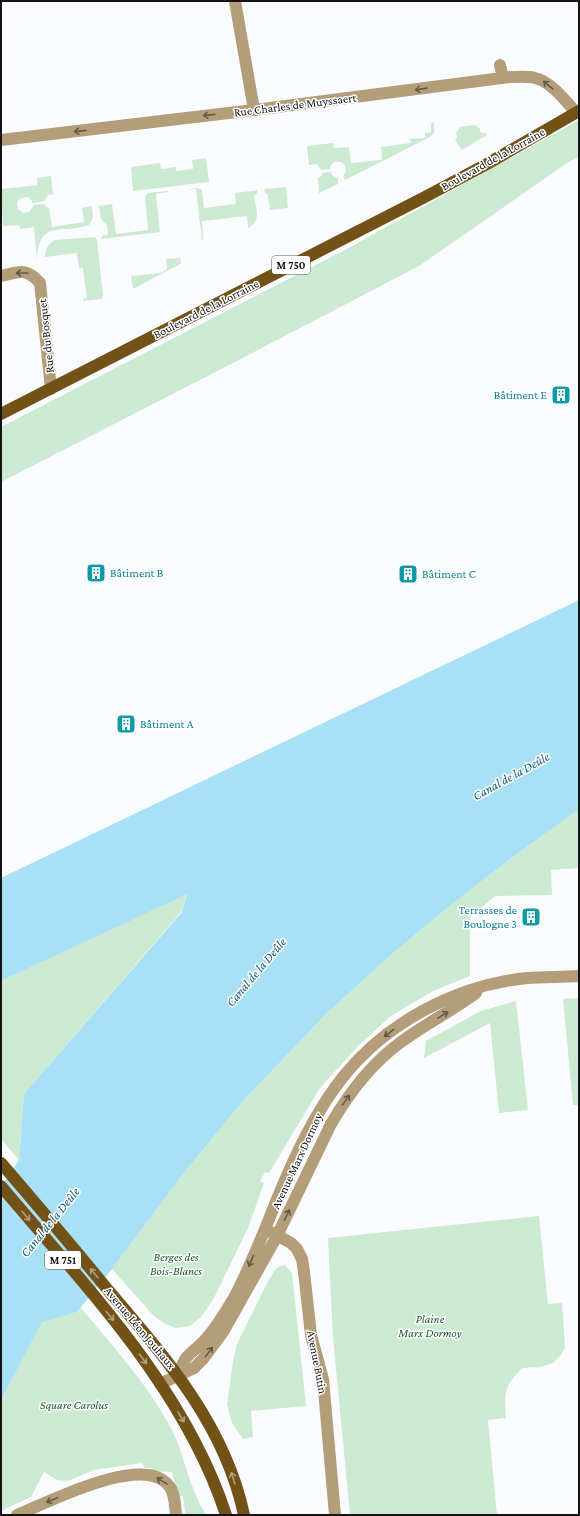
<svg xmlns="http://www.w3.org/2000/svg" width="580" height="1516" font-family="'Crimson Pro',serif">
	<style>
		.green { fill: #cce9d2 }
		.water { fill: #a8e0f5 }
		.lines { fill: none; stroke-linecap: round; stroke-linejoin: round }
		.street { stroke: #b49e7a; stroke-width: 12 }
		.primary { stroke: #725217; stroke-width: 12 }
		.oneway { stroke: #645847 }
		.oneway2 { stroke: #b1a07f }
		.labels { text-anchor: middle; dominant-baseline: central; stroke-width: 3; stroke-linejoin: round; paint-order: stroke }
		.shield { fill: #fff; stroke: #5a5a5a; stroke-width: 1 }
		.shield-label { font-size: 11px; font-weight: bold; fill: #131314 }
		.street-label { font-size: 12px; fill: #131314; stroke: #fff }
		.culture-label { font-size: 12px; fill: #0d838f; stroke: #fff; text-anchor: start }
		.park-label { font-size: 12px; font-style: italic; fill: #19582e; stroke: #fff }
		.water-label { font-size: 13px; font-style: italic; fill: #196075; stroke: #fff }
	</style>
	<rect width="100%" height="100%" fill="#f9fbfe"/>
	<path class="green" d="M579,120V157L570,161L419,266L233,363L1,482V427L343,251Z
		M434,122V133L430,137L345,180L343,176L346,172L345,165L341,162H334L330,167L331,169L321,170L317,164L309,165L307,146L333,143L334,148L349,147L351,163L382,160L381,147L411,143L410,139L425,138V133L431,132V123Z
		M475,125L480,129V132L486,133L487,135L462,150L455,140L457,138L456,132L458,131L460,127Z
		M206,158L209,182L133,191L131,167L160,163L161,169L176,167V171L193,169L192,160Z
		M331,172V174L336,178L338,177V184L321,192L319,194L318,178L322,175V173Z
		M51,176L53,194L48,195L44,201L32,203V201L28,197L21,198L17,202L18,209L23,213L29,212L33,207V205L45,204V206L49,208L52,227L84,222L82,208L92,206L93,218L89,225C61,235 39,218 37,260L34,227L20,229L19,225L3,226L1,189L38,185L37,178Z
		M286,187L288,208L270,210L268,195L265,192L264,189Z
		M197,188L202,190L204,208L236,204L235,193L257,190V193L254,196C256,209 262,221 248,228L247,216L202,221L203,240H202L196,189L184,190Z
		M168,191V192L156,194L160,232L101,239L102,236L108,234L107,225L101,219L99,206L112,204L116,234L148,230L145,196L148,193Z
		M95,237L97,240L103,296L101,299L83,301V299L87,298L83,268H79L77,253L45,257C45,249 48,244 55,240Z
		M180,258L181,262L180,264L133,289L131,276L161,273L167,269L166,259Z
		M579,809V868L551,870L552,895L495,896L470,917V976L433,991L391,1016L358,1046L320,1088L269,1173L265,1172L260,1181L264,1183L248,1228L214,1298L201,1317L190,1326L176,1328L165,1324L153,1315L112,1269L184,1173L242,1102L327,1013L393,953L452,904L513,857Z
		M187,893L182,911L24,1094L19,1160L1,1139V981Z
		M579,998V1105H573L563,999Z
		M516,1001L528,1110L499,1113L490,1023L424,1058L426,1041L481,1011Z
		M539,1216L548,1304L562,1303L565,1347L561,1355L553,1363L540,1367L522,1368C504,1386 504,1394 506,1418L488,1420L497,1515H350L333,1338L328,1238Z
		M285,1265L292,1273L306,1406L251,1411L253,1437L243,1439L232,1423L227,1404L233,1362L237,1344L267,1283L275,1270L280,1266Z
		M81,1308C113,1347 148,1384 172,1430C182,1450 186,1473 195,1493C198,1501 202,1508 206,1515H187L185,1513L183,1496L178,1497L172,1472L151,1471V1468H145L142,1463L94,1470L68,1481L57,1480L44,1472L31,1497L1,1511V1400L42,1321L77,1312Z"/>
	<path class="water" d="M579,600V809L513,857L452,904L393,953L327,1013L242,1102L184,1173L112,1269L77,1312L42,1322L1,1400V1187L19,1160L24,1094L182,912L187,894L1,981V878Z"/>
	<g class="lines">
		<path class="street" d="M235,1L254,110
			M500,65L503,78
			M1,140L254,110L510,77C518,77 528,76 535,78C552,82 565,101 576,112
			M1,276C20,272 26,267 40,283L51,389
			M271,1232L291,1243L297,1249L302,1259L304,1272L311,1335L323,1379L335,1515
			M178,1374C181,1369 183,1362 186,1358C192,1351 200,1346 206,1339C217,1326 227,1310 235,1296C255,1258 269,1217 286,1178C301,1143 319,1107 343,1077C387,1022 457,985 527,978C544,977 562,977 579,976
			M160,1384L194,1368L203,1359L223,1332L277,1236L331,1124C349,1093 372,1063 401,1042C425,1024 452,1011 476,993
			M17,1515C47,1503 144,1452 169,1486C175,1493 175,1506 176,1515"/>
		<path class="primary" d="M1,414L423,198L487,164L579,111
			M1,1163C37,1205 73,1247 108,1290C166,1358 225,1425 244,1515
			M1,1186C85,1286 185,1388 226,1515"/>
	</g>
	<defs><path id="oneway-shaft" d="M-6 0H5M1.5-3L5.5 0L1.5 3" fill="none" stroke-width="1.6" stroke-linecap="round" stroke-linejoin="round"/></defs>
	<g class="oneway">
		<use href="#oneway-shaft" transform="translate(548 85) rotate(-141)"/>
		<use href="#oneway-shaft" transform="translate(421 89) rotate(172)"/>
		<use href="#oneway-shaft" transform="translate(209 115) rotate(173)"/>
		<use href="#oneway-shaft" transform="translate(80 131) rotate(174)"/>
		<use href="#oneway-shaft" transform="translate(22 273) rotate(180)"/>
		<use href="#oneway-shaft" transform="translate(443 1015) rotate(-31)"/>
		<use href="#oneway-shaft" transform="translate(389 1033) rotate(142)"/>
		<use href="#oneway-shaft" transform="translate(346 1100) rotate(-55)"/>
		<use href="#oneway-shaft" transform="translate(287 1215) rotate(-64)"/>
		<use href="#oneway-shaft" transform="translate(251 1261) rotate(114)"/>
		<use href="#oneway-shaft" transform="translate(209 1352) rotate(-54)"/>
		<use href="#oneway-shaft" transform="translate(162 1481) rotate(-149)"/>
		<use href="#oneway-shaft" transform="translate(52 1500) rotate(157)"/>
	</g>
	<g class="oneway2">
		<use href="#oneway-shaft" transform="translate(26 1216) rotate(50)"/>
		<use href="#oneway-shaft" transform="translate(94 1273) rotate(-130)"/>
		<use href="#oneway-shaft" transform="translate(110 1316) rotate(50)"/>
		<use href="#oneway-shaft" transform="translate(143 1359) rotate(54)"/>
		<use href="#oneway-shaft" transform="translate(181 1417) rotate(58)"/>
		<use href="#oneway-shaft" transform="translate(233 1478) rotate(-108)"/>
	</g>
	<defs>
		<g id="building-square" transform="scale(1)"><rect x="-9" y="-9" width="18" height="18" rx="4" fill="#0f9aa8" stroke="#fff"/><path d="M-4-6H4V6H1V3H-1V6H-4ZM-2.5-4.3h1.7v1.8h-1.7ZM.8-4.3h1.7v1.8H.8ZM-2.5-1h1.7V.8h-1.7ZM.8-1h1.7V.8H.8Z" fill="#fff"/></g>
	</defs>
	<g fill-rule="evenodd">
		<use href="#building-square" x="561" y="395"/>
		<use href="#building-square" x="96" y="573"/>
		<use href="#building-square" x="408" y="574"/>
		<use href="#building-square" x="126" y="724"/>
		<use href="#building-square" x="531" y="917"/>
	</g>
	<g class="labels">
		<g class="shield">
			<rect x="272" y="256" width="38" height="18" rx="3"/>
			<rect x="45" y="1251" width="36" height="18" rx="3"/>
		</g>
		<g class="shield-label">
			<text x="291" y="265">M 750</text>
			<text x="63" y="1260">M 751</text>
		</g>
		<g class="street-label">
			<text transform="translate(295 105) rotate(-7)">Rue Charles de Muyssaert</text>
			<text transform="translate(493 159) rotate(-29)">Boulevard de la Lorraine</text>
			<text transform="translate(206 309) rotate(-27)">Boulevard de la Lorraine</text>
			<text transform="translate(46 336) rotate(-96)">Rue du Bosquet</text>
			<text transform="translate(297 1161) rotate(-65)">Avenue Marx Dormoy</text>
			<text transform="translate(140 1328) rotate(50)">Avenue Léon Jouhaux</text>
			<text transform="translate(317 1362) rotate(79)">Avenue Butin</text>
		</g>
		<g class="culture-label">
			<text x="547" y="395" text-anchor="end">Bâtiment E</text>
			<text x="110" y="573">Bâtiment B</text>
			<text x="422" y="574">Bâtiment C</text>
			<text x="140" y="724">Bâtiment A</text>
			<text x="517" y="910" text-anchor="end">Terrasses de<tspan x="517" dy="14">Boulogne 3</tspan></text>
		</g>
		<g class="park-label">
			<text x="176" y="1257">Berges des<tspan x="176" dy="14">Bois-Blancs</tspan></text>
			<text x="430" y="1319">Plaine<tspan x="430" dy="14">Marx Dormoy</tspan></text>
			<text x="74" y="1405">Square Carolus</text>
		</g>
		<g class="water-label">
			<text transform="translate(511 776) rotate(-29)">Canal de la Deûle</text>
			<text transform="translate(256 972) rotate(-50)">Canal de la Deûle</text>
			<text transform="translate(50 1222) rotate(-51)">Canal de la Deûle</text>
		</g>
	</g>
	<rect width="580" height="1516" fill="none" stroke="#131314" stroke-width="4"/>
</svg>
